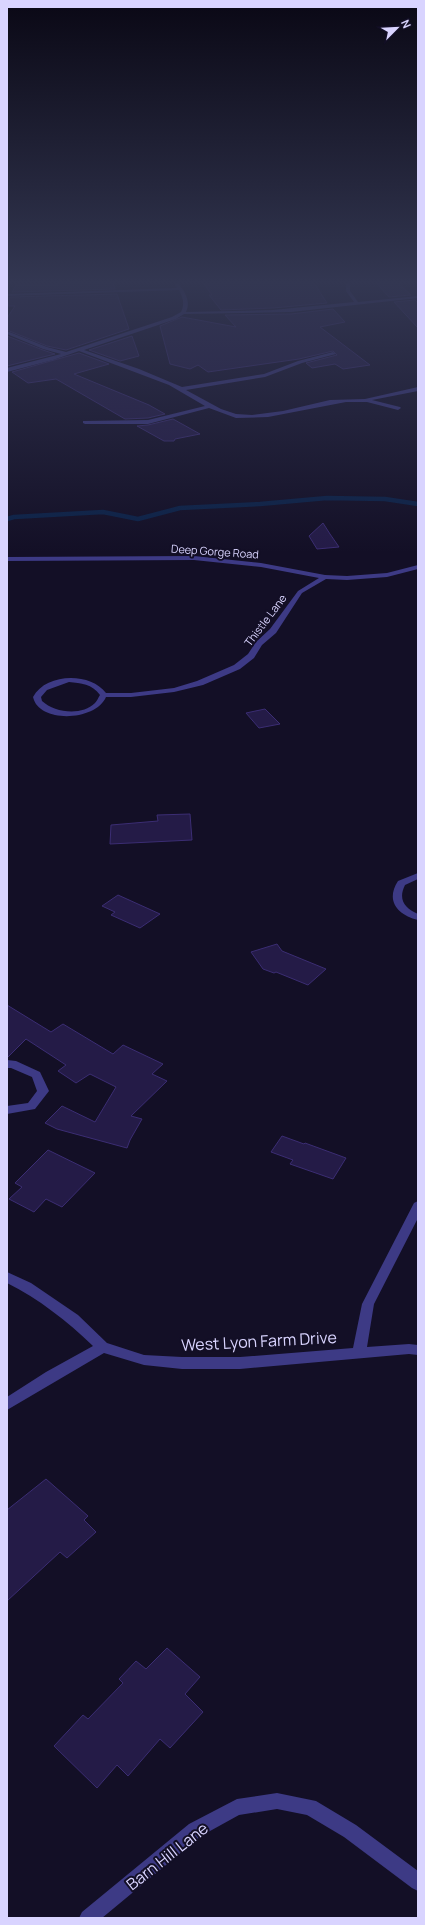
<svg xmlns="http://www.w3.org/2000/svg" width="425" height="1925" font-family="Manrope,sans-serif">
	<style>
		.lines { fill: none; stroke-linecap: round; stroke-linejoin: round }
		.stream { stroke: #0c2248; stroke-width: 4.5 }
		.building { fill: #241b47; stroke: #3b2d73 }
		.minor { fill: #3d3a85; fill-rule: evenodd }
		.labels { text-anchor: middle; dominant-baseline: central; stroke-width: 4; stroke-linejoin: round; paint-order: stroke }
		.far-street-label { font-size: 11px; fill: #d9d4ff; stroke: #130f26 }
		.near-street-label { font-size: 16px; fill: #d9d4ff; stroke: #130f26 }
	</style>
	<rect width="100%" height="100%" fill="#130f26"/>
	<g class="lines">
		<path class="stream" d="M7,519L14,517L103,512L138,519L180,508L260,504L327,498L385,499L418,504"/>
	</g>
	<path class="building" d="M57,283H113L115,289L12,292L16,285H57Z
		M221,283H314L327,303L273,308L221,310L209,295H212L204,284Z
		M376,283H398L411,295L389,297Z
		M117,294L129,329L66,350L47,346L7,330V318L15,306H8L10,297Z
		M415,300L418,303V328L394,302Z
		M333,309L345,322L320,327L370,365L343,369L335,364L312,368L306,363L337,355L333,351L299,359L208,372L198,365L190,369L170,364L160,326L182,317L236,327L225,315L291,314Z
		M7,336L43,350L55,354L7,366Z
		M132,336L139,356L120,361L89,350Z
		M79,353L109,364L74,374L149,405L165,414L148,418L125,419L56,379L28,383L12,372Z
		M173,419L200,434L175,439L174,441H164L137,426L148,425Z
		M323,523L330,534L339,547L317,549L309,536Z
		M265,709L280,724L259,728L246,713Z
		M190,814L192,840L110,844L111,825L158,821L157,815Z
		M118,895L160,914L140,928L111,915L115,912L102,906Z
		M277,944L282,951L326,969L308,985L276,972L274,973L263,969L251,952Z
		M7,1005L51,1032L63,1024L113,1054L123,1045L163,1064L152,1074L167,1081L131,1116L142,1119L130,1140L127,1148L57,1129L45,1123L62,1106L95,1122L116,1087L90,1074L76,1083L58,1071L66,1065L26,1039L7,1058Z
		M282,1136L304,1144L305,1143L346,1158L333,1179L290,1164L293,1160L271,1152Z
		M48,1150L95,1173L62,1207L46,1199L34,1212L9,1199L22,1187L15,1183Z
		M46,1479L88,1516L84,1520L96,1532L67,1558L60,1552L7,1601V1510Z
		M167,1648L200,1677L185,1694L203,1712L170,1748L160,1739L128,1776L117,1765L97,1788L54,1746L83,1715L88,1719L123,1683L119,1679L136,1661L146,1669Z"/>
	<g class="lines">
		<path class="minor" d="M174,283H178C185,292 191,301 186,312L273,310L354,302L346,291V283H350V291L358,302L418,296V298L291,312L184,314L176,319L84,350L139,369L182,387L264,374L298,361L333,352L336,354L302,363L265,377L186,390L221,409L236,414L252,415L283,411L330,400L365,399L418,387V391L372,400L400,407L401,408L398,410L367,402H346L268,417L236,418L209,408L148,424H85L83,423V421L148,420L205,406L169,385L79,351L53,360L7,372V368L61,354L43,349L7,334V331L47,347L66,352L172,317L181,312C185,304 183,298 179,290L7,296V294L177,288Z
			M194,556L261,563L325,575L347,576L387,573L418,565V569L387,577L347,580L326,579L302,593L276,633L262,645L254,658L240,669L203,685L174,692L131,697H106C96,721 39,724 33,697C46,673 90,672 106,693H131L174,688L197,681L234,665L248,654L256,642L270,629L298,591L319,578L261,567L194,560L7,561V557ZM69,682C81,683 92,684 100,695C98,698 97,701 95,703C82,716 55,713 42,701L41,697L47,690Z
			M418,873V879L405,885C398,899 404,908 418,914V920C398,915 385,901 398,881Z
			M7,1060L16,1061L40,1072L49,1091L35,1109L7,1114V1106L28,1103L37,1091L32,1077L11,1068H7Z
			M418,1201V1218L374,1304L367,1347L409,1344L418,1345V1355L409,1354L240,1369H182L144,1365L104,1353L7,1410V1397L46,1372L93,1346C67,1321 39,1299 7,1283V1272L31,1283L78,1315L107,1343L144,1355L182,1357H240L353,1348L362,1304L414,1203Z
			M277,1793L316,1801L356,1825L418,1871V1891L412,1888L344,1837L307,1815L277,1809L239,1815L201,1836L102,1918H79L82,1912L189,1824L237,1799Z"/>
	</g>
	<linearGradient id="sky" x2="0" y2="1"><stop stop-color="#0a0815"/><stop offset="0.51" stop-color="#333752"/><stop offset="1" stop-color="#333752" stop-opacity="0"/></linearGradient>
	<rect width="425" height="552" fill="url(#sky)"/>
	<g class="labels">
		<g class="far-street-label">
			<text transform="translate(215 551) rotate(4)">Deep Gorge Road</text>
			<text transform="translate(265 620) rotate(-53)">Thistle Lane</text>
		</g>
		<g class="near-street-label">
			<text transform="translate(259 1341) rotate(-3)">West Lyon Farm Drive</text>
			<text transform="translate(167 1856) rotate(-38)">Barn Hill Lane</text>
		</g>
	</g>
	<rect width="425" height="1925" fill="none" stroke="#d9d4ff" stroke-width="16"/>
	<g transform="translate(397 28) rotate(66)" stroke="#130f26" stroke-width="3" paint-order="stroke">
	<path d="M0-3L7 15L0 10L-7 15Z" fill="#d9d4ff"/>
	<text y="-6" font-size="11" font-weight="bold" text-anchor="middle" fill="#d9d4ff">N</text>
	</g>
</svg>
